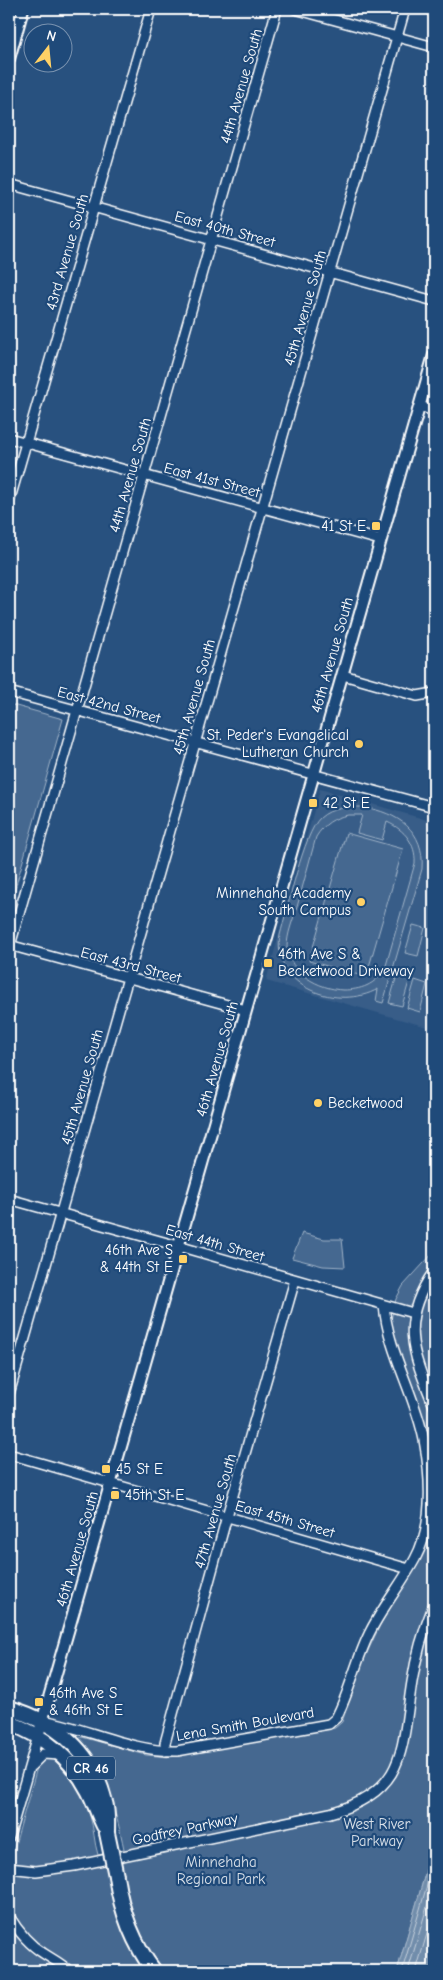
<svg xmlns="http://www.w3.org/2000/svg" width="443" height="1980" font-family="'Comic Neue',sans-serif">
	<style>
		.built { fill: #375d88 }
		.green { fill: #446890; stroke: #a2b4c8; fill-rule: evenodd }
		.water { fill: #718dab; stroke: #aabbcd }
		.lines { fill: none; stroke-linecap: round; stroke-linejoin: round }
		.shore { stroke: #c6d1dd; stroke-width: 1 }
		.minor-casing { stroke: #fff; stroke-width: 12 }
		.tertiary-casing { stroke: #fff; stroke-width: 14 }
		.primary-casing { stroke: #fff; stroke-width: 18 }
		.minor { stroke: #1f4a7a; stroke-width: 9 }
		.tertiary { stroke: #1f4a7a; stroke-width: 10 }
		.primary { stroke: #1f4a7a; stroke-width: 14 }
		.primary-bridge-casing { stroke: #fff; stroke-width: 18; stroke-linecap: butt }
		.primary-bridge { stroke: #1f4a7a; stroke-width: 14 }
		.poi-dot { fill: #ffd166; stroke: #1f4a7a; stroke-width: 2 }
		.labels { text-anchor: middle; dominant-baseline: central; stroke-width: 4.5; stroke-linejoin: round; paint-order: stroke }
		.shield { fill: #1f4a7a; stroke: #bcc9d7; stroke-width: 1 }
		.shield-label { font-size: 14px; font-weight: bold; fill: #fff }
		.street-label { font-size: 15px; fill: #fff; stroke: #1f4a7a }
		.poi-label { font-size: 15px; fill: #fff; stroke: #1f4a7a; text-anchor: start }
		.park-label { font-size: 15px; fill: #dae1e9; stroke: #1f4a7a }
	</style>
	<rect width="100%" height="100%" fill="#28517f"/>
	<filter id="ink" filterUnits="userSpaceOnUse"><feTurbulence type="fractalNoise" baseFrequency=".02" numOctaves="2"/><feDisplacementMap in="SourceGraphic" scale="10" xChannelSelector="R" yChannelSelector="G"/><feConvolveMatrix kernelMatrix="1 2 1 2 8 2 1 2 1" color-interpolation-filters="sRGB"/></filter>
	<g filter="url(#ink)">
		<path class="built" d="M320,789L434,822V1029L266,981Z"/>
		<path class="green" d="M9,704L63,719L9,910Z
			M363,807C398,813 425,830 422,869L383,1003L376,1001L378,989C339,1011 271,988 280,935C287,910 304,833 320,818C332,807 348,807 363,807ZM348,815H362L357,833L382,840L387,822C405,830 416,844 415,863L385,969C375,985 361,990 343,990C319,989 289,973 287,947C287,934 293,920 297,907C303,884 310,860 316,837C324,824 333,818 348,815Z
			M346,833L403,849L366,977L309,961Z
			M413,925L425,928L418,956L405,953Z
			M397,975L410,978L402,1006L389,1003Z
			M415,980L427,984L420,1012L407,1008Z
			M302,1233L324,1239H342L345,1267L323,1266L292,1258Z
			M434,1252V1843L397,1971H9V1866L38,1764L42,1760L52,1758C69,1773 84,1794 90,1816C94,1829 94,1842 98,1855L124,1849C116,1809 104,1772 78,1739L82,1737L146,1755L170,1757L335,1728L342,1722L360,1668L380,1625L423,1553L430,1534L434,1506L433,1468L426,1430L390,1324L396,1299L403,1286Z"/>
		<path class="water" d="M434,1843V1971H397L432,1850Z"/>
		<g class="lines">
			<path class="shore" d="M402,1971L434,1861
				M408,1971L434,1883
				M416,1971L434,1910"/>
			<g class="minor-casing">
				<path id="minor" d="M295,9L434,47
					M9,184L434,301
					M420,406L434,411
					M9,438L380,540
					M9,502L151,9
					M343,675L417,696L434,693
					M9,692C151,730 292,769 434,807
					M9,945L246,1010
					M9,949L277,9
					M9,1199L178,1246L413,1313
					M434,1271C398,1322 413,1354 434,1406
					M9,1394L405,9
					M9,1454L409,1569
					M48,1721C90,1730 135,1752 177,1751L329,1724L336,1718C351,1690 356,1658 371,1630C384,1605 402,1583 415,1559C434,1524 431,1478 424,1440C415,1394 388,1352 384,1305
					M165,1751V1743L227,1516L295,1280
					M31,1766L43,1754L60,1755
					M9,1837L38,1736
					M9,1868L36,1871L74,1866L330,1813C408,1791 401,1749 412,1682C416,1656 424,1629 434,1604
					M9,1916C18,1931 28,1944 43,1953C52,1959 61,1963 69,1971"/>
			</g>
			<g class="tertiary-casing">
				<path id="tertiary" d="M9,59L23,9
					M38,1736L434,355"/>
			</g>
			<g class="primary-casing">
				<path id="primary" d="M9,1708C57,1722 93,1752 105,1802C108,1812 107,1823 107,1833
					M9,1723C42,1734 72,1759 88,1790C94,1801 98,1814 104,1826
					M116,1876C121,1910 133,1943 154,1971"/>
			</g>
			<use href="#minor" class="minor"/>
			<use href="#tertiary" class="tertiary"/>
			<use href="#primary" class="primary"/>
			<g class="primary-bridge-casing">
				<path id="primary-bridge" d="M107,1833L116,1876"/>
			</g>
			<use href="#primary-bridge" class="primary-bridge"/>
		</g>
	</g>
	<g class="poi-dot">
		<rect x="371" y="521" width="10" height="10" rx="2.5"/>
		<circle cx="359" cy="744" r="5"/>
		<rect x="308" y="798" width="10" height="10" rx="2.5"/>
		<circle cx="361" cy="902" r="5"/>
		<rect x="263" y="958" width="10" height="10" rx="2.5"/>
		<circle cx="318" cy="1103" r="5"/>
		<rect x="178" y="1254" width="10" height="10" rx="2.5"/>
		<rect x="101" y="1464" width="10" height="10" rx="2.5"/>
		<rect x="110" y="1490" width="10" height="10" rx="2.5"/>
		<rect x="34" y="1697" width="10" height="10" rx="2.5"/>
	</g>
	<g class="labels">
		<rect class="shield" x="67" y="1756.5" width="48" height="23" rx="4"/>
		<g class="shield-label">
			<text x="91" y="1768">CR 46</text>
		</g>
		<g class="street-label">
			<text transform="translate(241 86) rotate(-74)">44th Avenue South</text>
			<text transform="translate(225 229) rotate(15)">East 40th Street</text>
			<text transform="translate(67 252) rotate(-74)">43rd Avenue South</text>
			<text transform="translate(305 308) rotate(-74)">45th Avenue South</text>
			<text transform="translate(130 475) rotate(-74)">44th Avenue South</text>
			<text transform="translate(212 480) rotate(15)">East 41st Street</text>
			<text transform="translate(332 655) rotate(-74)">46th Avenue South</text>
			<text transform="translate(194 697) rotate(-74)">45th Avenue South</text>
			<text transform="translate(109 705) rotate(15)">East 42nd Street</text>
			<text transform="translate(131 965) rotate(15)">East 43rd Street</text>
			<text transform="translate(217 1059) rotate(-74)">46th Avenue South</text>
			<text transform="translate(82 1087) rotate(-74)">45th Avenue South</text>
			<text transform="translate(215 1243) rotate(16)">East 44th Street</text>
			<text transform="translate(215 1511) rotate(-74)">47th Avenue South</text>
			<text transform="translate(285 1519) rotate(16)">East 45th Street</text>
			<text transform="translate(77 1549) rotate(-74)">46th Avenue South</text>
			<text transform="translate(245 1724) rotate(-10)">Lena Smith Boulevard</text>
			<text transform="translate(185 1829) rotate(-12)">Godfrey Parkway</text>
		</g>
		<g class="poi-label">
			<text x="366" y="526" text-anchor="end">41 St E</text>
			<text x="349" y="735" text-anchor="end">St. Peder's Evangelical<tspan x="349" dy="17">Lutheran Church</tspan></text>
			<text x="323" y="803">42 St E</text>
			<text x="351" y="893" text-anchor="end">Minnehaha Academy<tspan x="351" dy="17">South Campus</tspan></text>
			<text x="278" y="954">46th Ave S &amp;<tspan x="278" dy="17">Becketwood Driveway</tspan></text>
			<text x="328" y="1103">Becketwood</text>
			<text x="173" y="1250" text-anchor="end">46th Ave S<tspan x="173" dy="17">&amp; 44th St E</tspan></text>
			<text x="116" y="1469">45 St E</text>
			<text x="125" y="1495">45th St E</text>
			<text x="49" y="1693">46th Ave S<tspan x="49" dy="17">&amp; 46th St E</tspan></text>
		</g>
		<g class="park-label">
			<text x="377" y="1824">West River<tspan x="377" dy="17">Parkway</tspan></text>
			<text x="221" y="1862">Minnehaha<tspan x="221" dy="17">Regional Park</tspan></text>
		</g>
	</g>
	<rect width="443" height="1980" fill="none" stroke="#1f4a7a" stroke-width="30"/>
	<rect x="15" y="15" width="413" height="1950" fill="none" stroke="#fff" stroke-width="2" filter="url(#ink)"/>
	<g transform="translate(48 48) rotate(16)"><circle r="24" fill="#1f4a7a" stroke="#7992af"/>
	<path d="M0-4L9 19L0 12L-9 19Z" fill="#ffd166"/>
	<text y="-8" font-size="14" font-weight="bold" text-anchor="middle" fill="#ffffff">N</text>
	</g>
</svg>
